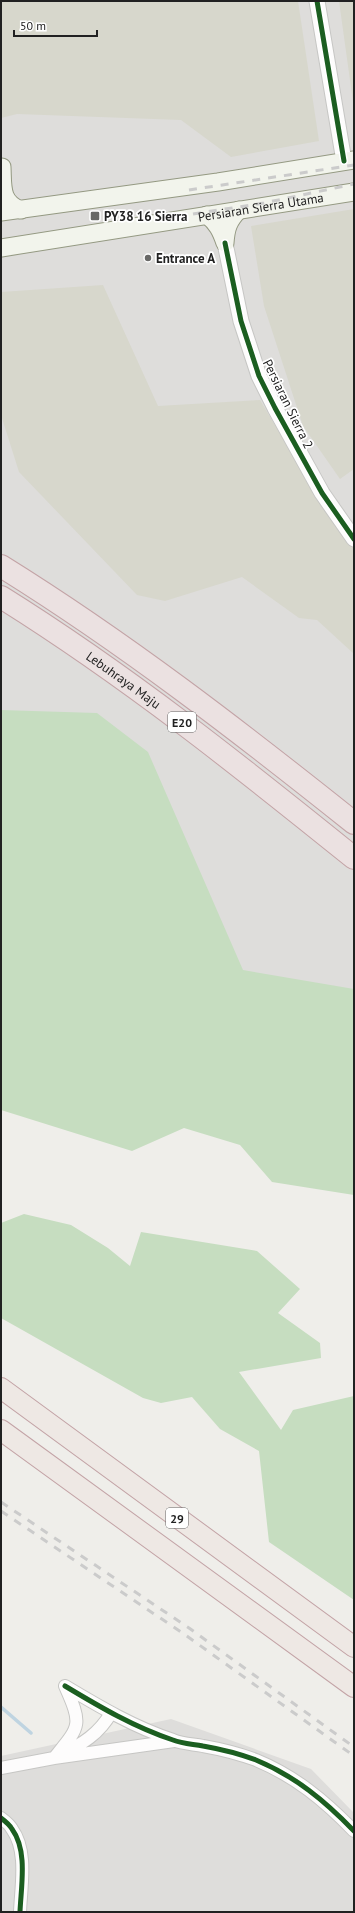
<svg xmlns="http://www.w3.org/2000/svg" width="355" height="1913" font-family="'PT Sans',sans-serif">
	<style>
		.residential { fill: #dedddb }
		.construction { fill: #d7d7cc }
		.forest { fill: #c6ddc0 }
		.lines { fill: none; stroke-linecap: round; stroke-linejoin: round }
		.stream { stroke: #bfd4e1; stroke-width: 3.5 }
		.minor-casing { stroke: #c6c6c4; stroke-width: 14 }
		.tertiary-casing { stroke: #c6c6c4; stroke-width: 17 }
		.secondary-casing { stroke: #949982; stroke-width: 19 }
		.trunk-casing { stroke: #c3a3a6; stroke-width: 22 }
		.motorway-casing { stroke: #c3a3a6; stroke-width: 24 }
		.minor { stroke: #fdfcfc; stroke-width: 12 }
		.tertiary { stroke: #fdfcfc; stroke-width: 15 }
		.secondary { stroke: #f2f4ec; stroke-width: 17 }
		.trunk { stroke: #eee8e4; stroke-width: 20 }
		.motorway { stroke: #ebe1e1; stroke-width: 22 }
		.rail { stroke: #cbcbcb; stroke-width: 3; stroke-dasharray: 8 8; stroke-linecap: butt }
		.cycleway-casing { stroke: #fff; stroke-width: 8 }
		.cycleway { stroke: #1b5e20; stroke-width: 5 }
		.poi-dot { fill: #696967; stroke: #fff; stroke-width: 1.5 }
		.labels { text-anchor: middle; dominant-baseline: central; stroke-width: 3.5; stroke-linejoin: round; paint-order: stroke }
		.shield { fill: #fff; stroke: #646464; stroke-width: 1 }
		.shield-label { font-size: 12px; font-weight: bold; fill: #212121 }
		.street-label { font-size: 13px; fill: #212121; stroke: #fff }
		.poi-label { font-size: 13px; font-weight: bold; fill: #212121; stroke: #fff; text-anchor: start }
	</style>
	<rect width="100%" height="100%" fill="#efeeea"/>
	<path class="residential" d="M1,1H354V1177L1,886Z
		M171,1719L311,1769L354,1813V1912H1V1756Z"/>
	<path class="construction" d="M1,1H298L319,141L231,157L181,120L17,114L1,118Z
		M339,1H354V109Z
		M354,209V469L340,479L303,426L264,306L251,226Z
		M103,285L158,406L260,400L335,526L354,547V654L317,620L299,618L242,577L165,601L137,595L19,472L1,415V292Z"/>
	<path class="forest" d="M1,710L97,713L148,752L243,970L354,989V1195L272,1182L240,1145L184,1128L132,1151L1,1110Z
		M24,1214L71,1225L108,1248L130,1266L141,1232L257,1251L300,1289L278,1313L320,1343L321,1358L239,1372L281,1430L293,1410L354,1396V1600L269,1542L259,1451L220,1429L192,1397L161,1403L143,1398L1,1318V1223Z"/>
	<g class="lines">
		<path class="stream" d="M1,1707L31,1733"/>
		<g class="minor-casing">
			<path id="minor" d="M65,1686C100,1707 134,1727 173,1740C183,1744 193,1744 203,1746C220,1749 240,1754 256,1760C295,1776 325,1801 354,1831
				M62,1754C82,1744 99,1734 111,1713
				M54,1758C80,1726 83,1726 65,1686
				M1,1768L54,1758L174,1741
				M1,1818C5,1821 10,1825 12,1829C28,1851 21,1886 20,1912"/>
		</g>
		<g class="tertiary-casing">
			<path id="tertiary" d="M317,1L344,161
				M225,243L241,321L259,376L275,408L322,493L354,539"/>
		</g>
		<g class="secondary-casing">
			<g id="secondary">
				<path d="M1,170L2,167C3,186 0,202 21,210"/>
				<path d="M1,212L218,182L354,160"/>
				<path d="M207,215C217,223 221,231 225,243C226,229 228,221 239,210"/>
				<path id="s1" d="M1,248L354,192"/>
			</g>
		</g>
		<g class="trunk-casing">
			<path id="trunk" d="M1,1388L354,1647
				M1,1430L354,1687"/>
		</g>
		<g class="motorway-casing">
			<g id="motorway">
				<path d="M1,566C125,643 240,732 354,823"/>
				<path id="s2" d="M1,597C126,675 240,766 354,858"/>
			</g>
		</g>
		<use href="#minor" class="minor"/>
		<use href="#tertiary" class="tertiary"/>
		<use href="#secondary" class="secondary"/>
		<use href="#trunk" class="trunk"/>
		<use href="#motorway" class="motorway"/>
		<path class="rail" d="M189,190L354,165
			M193,214L264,203L354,184
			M1,1502L189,1628L354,1747
			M1,1511L184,1634L354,1756"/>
		<g class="cycleway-casing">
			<path id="cycleway" d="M317,1L344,161
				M225,243L241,321L259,376L275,408L322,493L354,539
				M65,1686C100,1707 134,1727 173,1740C183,1744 193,1744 203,1746C220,1749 240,1754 256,1760C295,1776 325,1801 354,1831
				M1,1818C5,1821 10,1825 12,1829C28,1851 21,1886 20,1912"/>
		</g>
		<use href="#cycleway" class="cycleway"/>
	</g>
	<g class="poi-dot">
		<rect x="90" y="211" width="10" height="10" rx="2"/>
		<circle cx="148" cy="258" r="4"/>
	</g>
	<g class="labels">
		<g class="shield">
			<rect x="168" y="712" width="28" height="20" rx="3"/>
			<rect x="166" y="1508" width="22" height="20" rx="3"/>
		</g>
		<g class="shield-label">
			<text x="182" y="722">E20</text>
			<text x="177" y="1518">29</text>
		</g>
		<g class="street-label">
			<text stroke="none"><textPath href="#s1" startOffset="263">Persiaran Sierra Utama</textPath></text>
			<text transform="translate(288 404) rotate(64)">Persiaran Sierra 2</text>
			<text stroke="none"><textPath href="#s2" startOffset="148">Lebuhraya Maju</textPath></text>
		</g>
		<g class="poi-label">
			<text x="104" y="216">PY38 16 Sierra</text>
			<text x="156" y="258">Entrance A</text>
		</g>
	</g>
	<rect width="355" height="1913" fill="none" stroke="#212121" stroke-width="4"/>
	<path d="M14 30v6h83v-6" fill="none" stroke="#212121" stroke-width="2"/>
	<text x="20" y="30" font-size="12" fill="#212121" stroke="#ffffff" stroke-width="3" paint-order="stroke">50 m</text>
</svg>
